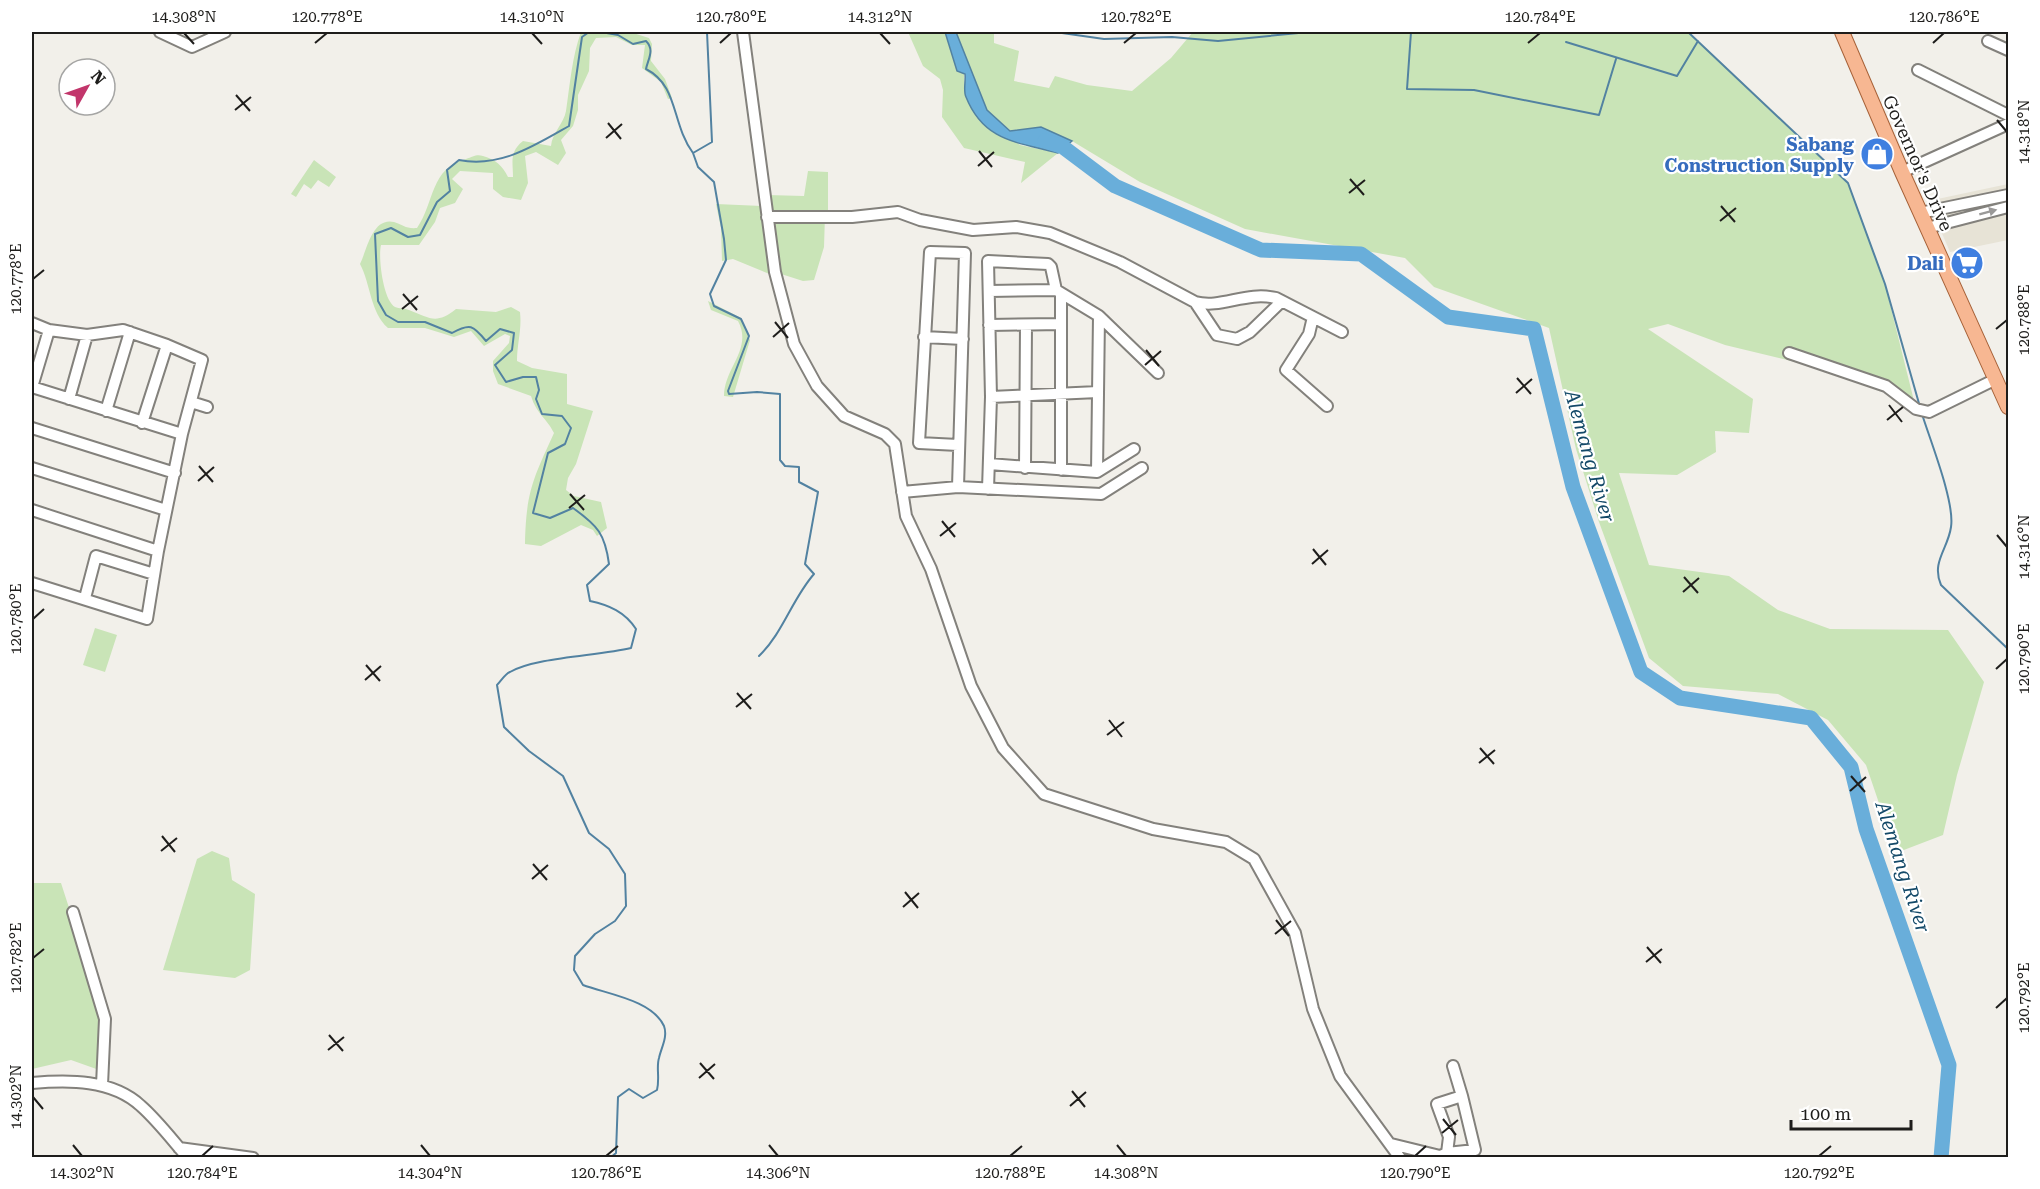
<svg xmlns="http://www.w3.org/2000/svg" width="2040" height="1189" font-family="'Roboto Serif',serif">
	<style>
		.built { fill: #e7e3d6 }
		.green { fill: #c9e4b7 }
		.water { fill: #69aeda; stroke: #5282a1; stroke-width: 1.5 }
		.lines { fill: none; stroke-linecap: round; stroke-linejoin: round }
		.stream { stroke: #5282a1; stroke-width: 2 }
		.river { stroke: #69aeda; stroke-width: 15 }
		.minor-casing { stroke: #83817c; stroke-width: 14 }
		.major-casing { stroke: #a76239; stroke-width: 16 }
		.minor { stroke: #fff; stroke-width: 10 }
		.major { stroke: #f7b792; stroke-width: 14 }
		.oneway { fill: #9a9998 }
		.ticks { fill: none; stroke: #1e1d1b; stroke-width: 2 }
		.labels { text-anchor: middle; dominant-baseline: central; stroke-width: 4.5; stroke-linejoin: round; paint-order: stroke }
		.shop-label { font-size: 18px; font-weight: bold; fill: #366cbe; stroke: #fff; text-anchor: end }
		.street-label { font-size: 18px; fill: #1e1d1b; stroke: #fff }
		.water-label { font-size: 20px; font-style: italic; fill: #134968; stroke: #fff }
		.neatline { fill: none; stroke: #1e1d1b; stroke-width: 2 }
		.ticks-label { font-size: 15px; text-anchor: middle; fill: #1e1d1b }
	</style>
	<rect width="100%" height="100%" fill="#f2f0ea"/>
	<path class="built" d="M2008,184V240L1950,252L1928,201Z"/>
	<path class="green" d="M581,32H630L649,38L652,44L651,61L665,79L672,98L668,99L661,82L642,68L645,45H632L616,37L596,38L590,48L589,71L578,95V110L573,126L561,140L566,153L558,165L536,152L525,156L528,183L521,200L503,197L493,189V173L460,171L452,179L463,189L455,203L440,208L435,222L419,245H381C378,257 383,300 395,307C399,309 405,308 409,310C430,318 436,325 456,309L496,312L511,307L520,312C522,330 517,343 517,361L532,368L567,374V404L593,411L576,464L568,478L566,490L574,496L601,502L607,528L597,536L593,530L581,525L541,546L525,544C526,492 533,479 554,433C546,417 537,415 531,396L498,384L493,371V361L509,343L510,336L505,334L484,346L471,331L454,337L425,328H388C370,312 371,285 360,264C367,250 372,217 394,222C403,225 406,229 417,228C435,202 430,168 466,159C473,157 476,154 483,156C496,160 502,165 508,177H513C513,162 509,152 523,141L551,146C552,133 564,123 566,111C570,84 572,57 581,32Z
		M908,32H945L957,71L964,74L965,95L971,105L1020,145L1058,153L1021,183L1025,162L964,148L942,117L943,90L940,79L923,66Z
		M956,32H994V43L1019,51L1014,81L1049,88L1055,76L1087,85L1132,91L1171,58L1193,32H1688L1848,183L1885,284L1916,409L1886,386L1858,377L1725,345L1668,324L1648,329L1753,399L1749,433L1715,431L1716,452L1677,475L1619,473L1649,565L1729,576L1778,610L1830,629L1948,630L1984,682L1957,775L1943,835L1896,853L1866,765L1828,720L1778,694L1683,686L1649,658L1599,522L1576,449L1549,328L1434,287L1405,258L1245,229L1140,182L1072,141L1041,127L1011,131L987,110Z
		M314,160L336,177L329,187L318,180L311,189L304,184L296,197L291,194Z
		M808,171L828,172V215H825L824,247L814,280L803,281L778,273L767,195L804,196Z
		M716,204L762,206L772,275L733,259L722,261L721,228Z
		M708,301L741,318L750,340L733,397L724,396C724,368 753,349 738,321L711,310Z
		M95,628L117,635L105,672L83,665Z
		M212,851L229,858L232,880L255,894L250,970L235,978L163,970L197,859Z
		M32,883H61L105,1019L102,1071L71,1060L32,1069Z"/>
	<path class="water" d="M945,32H956L987,110L1010,131L1041,127L1072,141L1058,153C1018,142 984,142 966,97C963,91 966,81 965,74L957,71Z"/>
	<g class="lines">
		<path class="stream" d="M589,32L582,37L569,126C534,146 500,168 459,160L447,170L450,191L437,202L420,235L408,237L391,228L375,234L378,301L386,315L398,322H425L452,333C470,323 473,325 486,341L500,329L514,333L512,350L495,365L506,382L523,377H536L539,390L536,399L542,414L562,416L571,428L565,444L548,453L533,513L550,518L573,508C598,526 605,534 609,564L587,585L590,601C609,605 625,612 636,629L631,648C598,656 536,657 510,672C505,674 501,681 497,685L504,727L529,751L563,776L589,833L609,849L625,874L626,906L615,921L595,934L575,956L574,970L583,985C607,994 652,1000 664,1026C668,1037 661,1048 659,1058C656,1067 660,1078 657,1090L643,1098L629,1089L618,1097L616,1153L610,1158
			M601,32L618,35L633,44L646,41C655,50 648,59 646,69C679,86 671,123 693,153
			M707,32L712,142L693,153L698,167L714,182L724,239L726,260L710,294L714,306L741,319L749,336L728,391L729,394L757,392L780,394V460L785,466L799,467V482L818,492L805,564L814,574C792,599 783,633 759,656
			M1055,32L1104,39L1172,37L1218,41L1309,32
			M1411,32L1407,89L1474,90L1599,115L1616,59
			M1688,32L1848,183L1885,284L1920,407
			M1566,42L1677,76L1698,41
			M1922,414C1930,440 1955,502 1951,527C1948,549 1931,562 1941,585L2008,649"/>
		<path class="river" d="M1045,141L1063,147L1115,186L1261,250L1361,254L1448,317L1534,329L1573,487L1641,672L1680,698L1811,718L1851,767L1866,829L1949,1065L1941,1158"/>
		<g class="minor-casing">
			<path id="minor" d="M160,32L192,47L225,32
				M743,32L775,272L794,344L817,386L844,416L885,434L895,444L906,516L931,569L971,686L1003,748L1044,794L1153,829L1226,842L1254,859L1295,933L1313,1009L1340,1076L1400,1158
				M1988,41L2008,50
				M1918,70L2008,115
				M1902,172L2008,124
				M1920,213L2008,195
				M767,217H852L898,212L920,220L973,230L1016,227L1050,233L1120,262L1195,302C1222,309 1245,291 1276,298L1342,332
				M1927,228L2008,207
				M989,291L1056,290
				M1061,294V470
				M1195,302L1217,335L1237,339L1250,332L1282,301
				M1099,316L1158,373
				M1313,317L1309,334L1286,370L1327,406
				M32,323L49,330L87,335L123,330L167,345
				M989,325L1061,324
				M49,330L32,387L182,434
				M924,337L963,339
				M1789,353L1886,386L1916,409L1929,412L1996,379
				M991,397L1098,392
				M69,399L87,335
				M191,402L207,407
				M106,411L130,332
				M32,428L175,473
				M989,464L1097,472L1134,449
				M32,468L166,510
				M1025,468L1026,325
				M958,487L965,253L930,252L919,443L958,445
				M988,489L991,397L988,261L1048,264L1051,267L1056,290L1099,316L1097,472
				M902,492L958,487L1101,494L1142,468
				M32,510L158,551L182,434L202,360L167,345L142,423
				M32,583L147,619L158,551
				M85,598L96,556L154,574
				M73,912L105,1019L102,1085
				M32,1083C68,1080 112,1079 141,1106C158,1121 173,1141 188,1158
				M1391,1144L1440,1156L1447,1153L1449,1137L1437,1104L1462,1096L1453,1066
				M179,1148L253,1158
				M1447,1153L1475,1150L1462,1096"/>
		</g>
		<g class="major-casing">
			<path id="major" d="M1842,32L1902,172L2008,407"/>
		</g>
		<use href="#minor" class="minor"/>
		<use href="#major" class="major"/>
	</g>
	<defs><path id="oneway-solid" d="M-6-.8H1V-3.2L6.5 0L1 3.2V.8H-6Z" transform="scale(1.5)"/></defs>
	<use class="oneway" href="#oneway-solid" transform="translate(1988 212) rotate(-15)"/>
	<path class="ticks" d="M184,33L194,44M532,33L542,44M880,33L890,44M315,43L327,33M720,43L731,33M1124,43L1136,33M1528,43L1540,33M1933,43L1944,33M236,95L250,111M235,110L251,97M1997,120L2007,132M608,123L621,139M606,138L622,124M979,151L992,167M978,166L994,152M1350,179L1364,195M1349,193L1365,180M1721,206L1735,222M1720,221L1736,208M33,279L44,270M403,294L417,310M402,309L418,296M775,322L788,338M1996,329L2007,320M773,337L789,323M1146,350L1159,366M1145,365L1161,351M1517,378L1531,394M1516,393L1532,379M1889,405L1902,422M1887,420L1903,407M199,466L213,482M198,481L214,467M570,494L584,510M569,508L585,495M942,521L955,537M1997,535L2007,547M940,536L956,523M1313,549L1326,565M1312,564L1328,550M1684,577L1698,593M1683,592L1699,578M33,619L44,609M366,665L380,681M1996,669L2007,659M365,680L381,666M737,693L751,709M736,707L752,694M1109,720L1122,737M1107,735L1124,722M1480,748L1494,764M1479,763L1495,750M1851,776L1865,792M1850,791L1866,777M162,836L175,852M161,851L177,838M533,864L547,880M532,879L548,865M905,892L918,908M903,907L919,893M1276,920L1289,936M1275,934L1291,921M1647,947L1661,963M33,958L44,949M1646,962L1662,949M1996,1008L2007,998M329,1035L343,1051M328,1050L344,1037M700,1063L714,1079M699,1078L715,1064M1072,1091L1085,1107M33,1097L43,1109M1070,1106L1086,1092M1443,1119L1456,1135M1442,1133L1458,1120M73,1145L82,1156M421,1145L430,1156M769,1145L778,1156M1117,1145L1126,1156M202,1156L213,1146M606,1156L618,1146M1010,1156L1022,1146M1415,1156L1426,1146M1819,1156L1831,1146"/>
	<defs>
		<g id="shop-disc" transform="scale(1.725)"><circle r="9.5" fill="#3f7fe0" stroke="#fff"/><path d="M-5-2.5h2.3a2.7 3.5 0 0 1 5.4 0H5L5.5 6h-11ZM-1.5-2.5h3a1.5 2.3 0 0 0-3 0Z" fill="#fff"/></g>
		<g id="supermarket-disc" transform="scale(1.725)"><circle r="9.5" fill="#3f7fe0" stroke="#fff"/><path d="M-6-5.5h2.5l.6 2H6L4.5 2H-2.5L-4.4-4H-6ZM-1.5 3.2a1.3 1.3 0 1 0 .1 0ZM3 3.2a1.3 1.3 0 1 0 .1 0Z" fill="#fff"/></g>
	</defs>
	<g fill-rule="evenodd">
		<use href="#shop-disc" x="1877" y="154"/>
		<use href="#supermarket-disc" x="1967" y="263"/>
	</g>
	<g class="labels">
		<g class="shop-label">
			<text x="1854" y="144">Sabang<tspan x="1854" dy="21">Construction Supply</tspan></text>
			<text x="1944" y="263">Dali</text>
		</g>
		<g class="street-label">
			<text transform="translate(1918 163) rotate(66)">Governor's Drive</text>
		</g>
		<g class="water-label">
			<text transform="translate(1590 456) rotate(74)">Alemang River</text>
			<text transform="translate(1903 867) rotate(72)">Alemang River</text>
		</g>
	</g>
	<rect width="2040" height="1189" fill="none" stroke="#ffffff" stroke-width="66"/>
	<g transform="translate(87 87) rotate(50)"><circle r="28" fill="#ffffff" stroke="#a5a5a4" stroke-width="1.5"/>
	<path d="M0-4.5L10 22L0 15L-10 22Z" fill="#c2366b"/>
	<text y="-9" font-size="16" font-weight="bold" text-anchor="middle" fill="#1e1d1b">N</text>
	</g>
	<path d="M1791 1120v9h120v-9" fill="none" stroke="#1e1d1b" stroke-width="3"/>
	<text x="1800" y="1120" font-size="18" fill="#1e1d1b" stroke="#ffffff" stroke-width="4.5" paint-order="stroke">100 m</text>
	<rect x="33" y="33" width="1974" height="1123" class="neatline"/>
	<g class="ticks-label">
		<text x="184" y="22">14.308°N</text>
		<text x="327" y="22">120.778°E</text>
		<text x="532" y="22">14.310°N</text>
		<text x="731" y="22">120.780°E</text>
		<text x="880" y="22">14.312°N</text>
		<text x="1136" y="22">120.782°E</text>
		<text x="1540" y="22">120.784°E</text>
		<text x="1944" y="22">120.786°E</text>
		<text transform="translate(2024 132) rotate(-90)" y="5">14.318°N</text>
		<text transform="translate(16 279) rotate(-90)" y="5">120.778°E</text>
		<text transform="translate(2024 320) rotate(-90)" y="5">120.788°E</text>
		<text transform="translate(2024 547) rotate(-90)" y="5">14.316°N</text>
		<text transform="translate(16 619) rotate(-90)" y="5">120.780°E</text>
		<text transform="translate(2024 659) rotate(-90)" y="5">120.790°E</text>
		<text transform="translate(16 958) rotate(-90)" y="5">120.782°E</text>
		<text transform="translate(2024 998) rotate(-90)" y="5">120.792°E</text>
		<text transform="translate(16 1097) rotate(-90)" y="5">14.302°N</text>
		<text x="82" y="1178">14.302°N</text>
		<text x="202" y="1178">120.784°E</text>
		<text x="430" y="1178">14.304°N</text>
		<text x="606" y="1178">120.786°E</text>
		<text x="778" y="1178">14.306°N</text>
		<text x="1010" y="1178">120.788°E</text>
		<text x="1126" y="1178">14.308°N</text>
		<text x="1415" y="1178">120.790°E</text>
		<text x="1819" y="1178">120.792°E</text>
	</g>
</svg>
